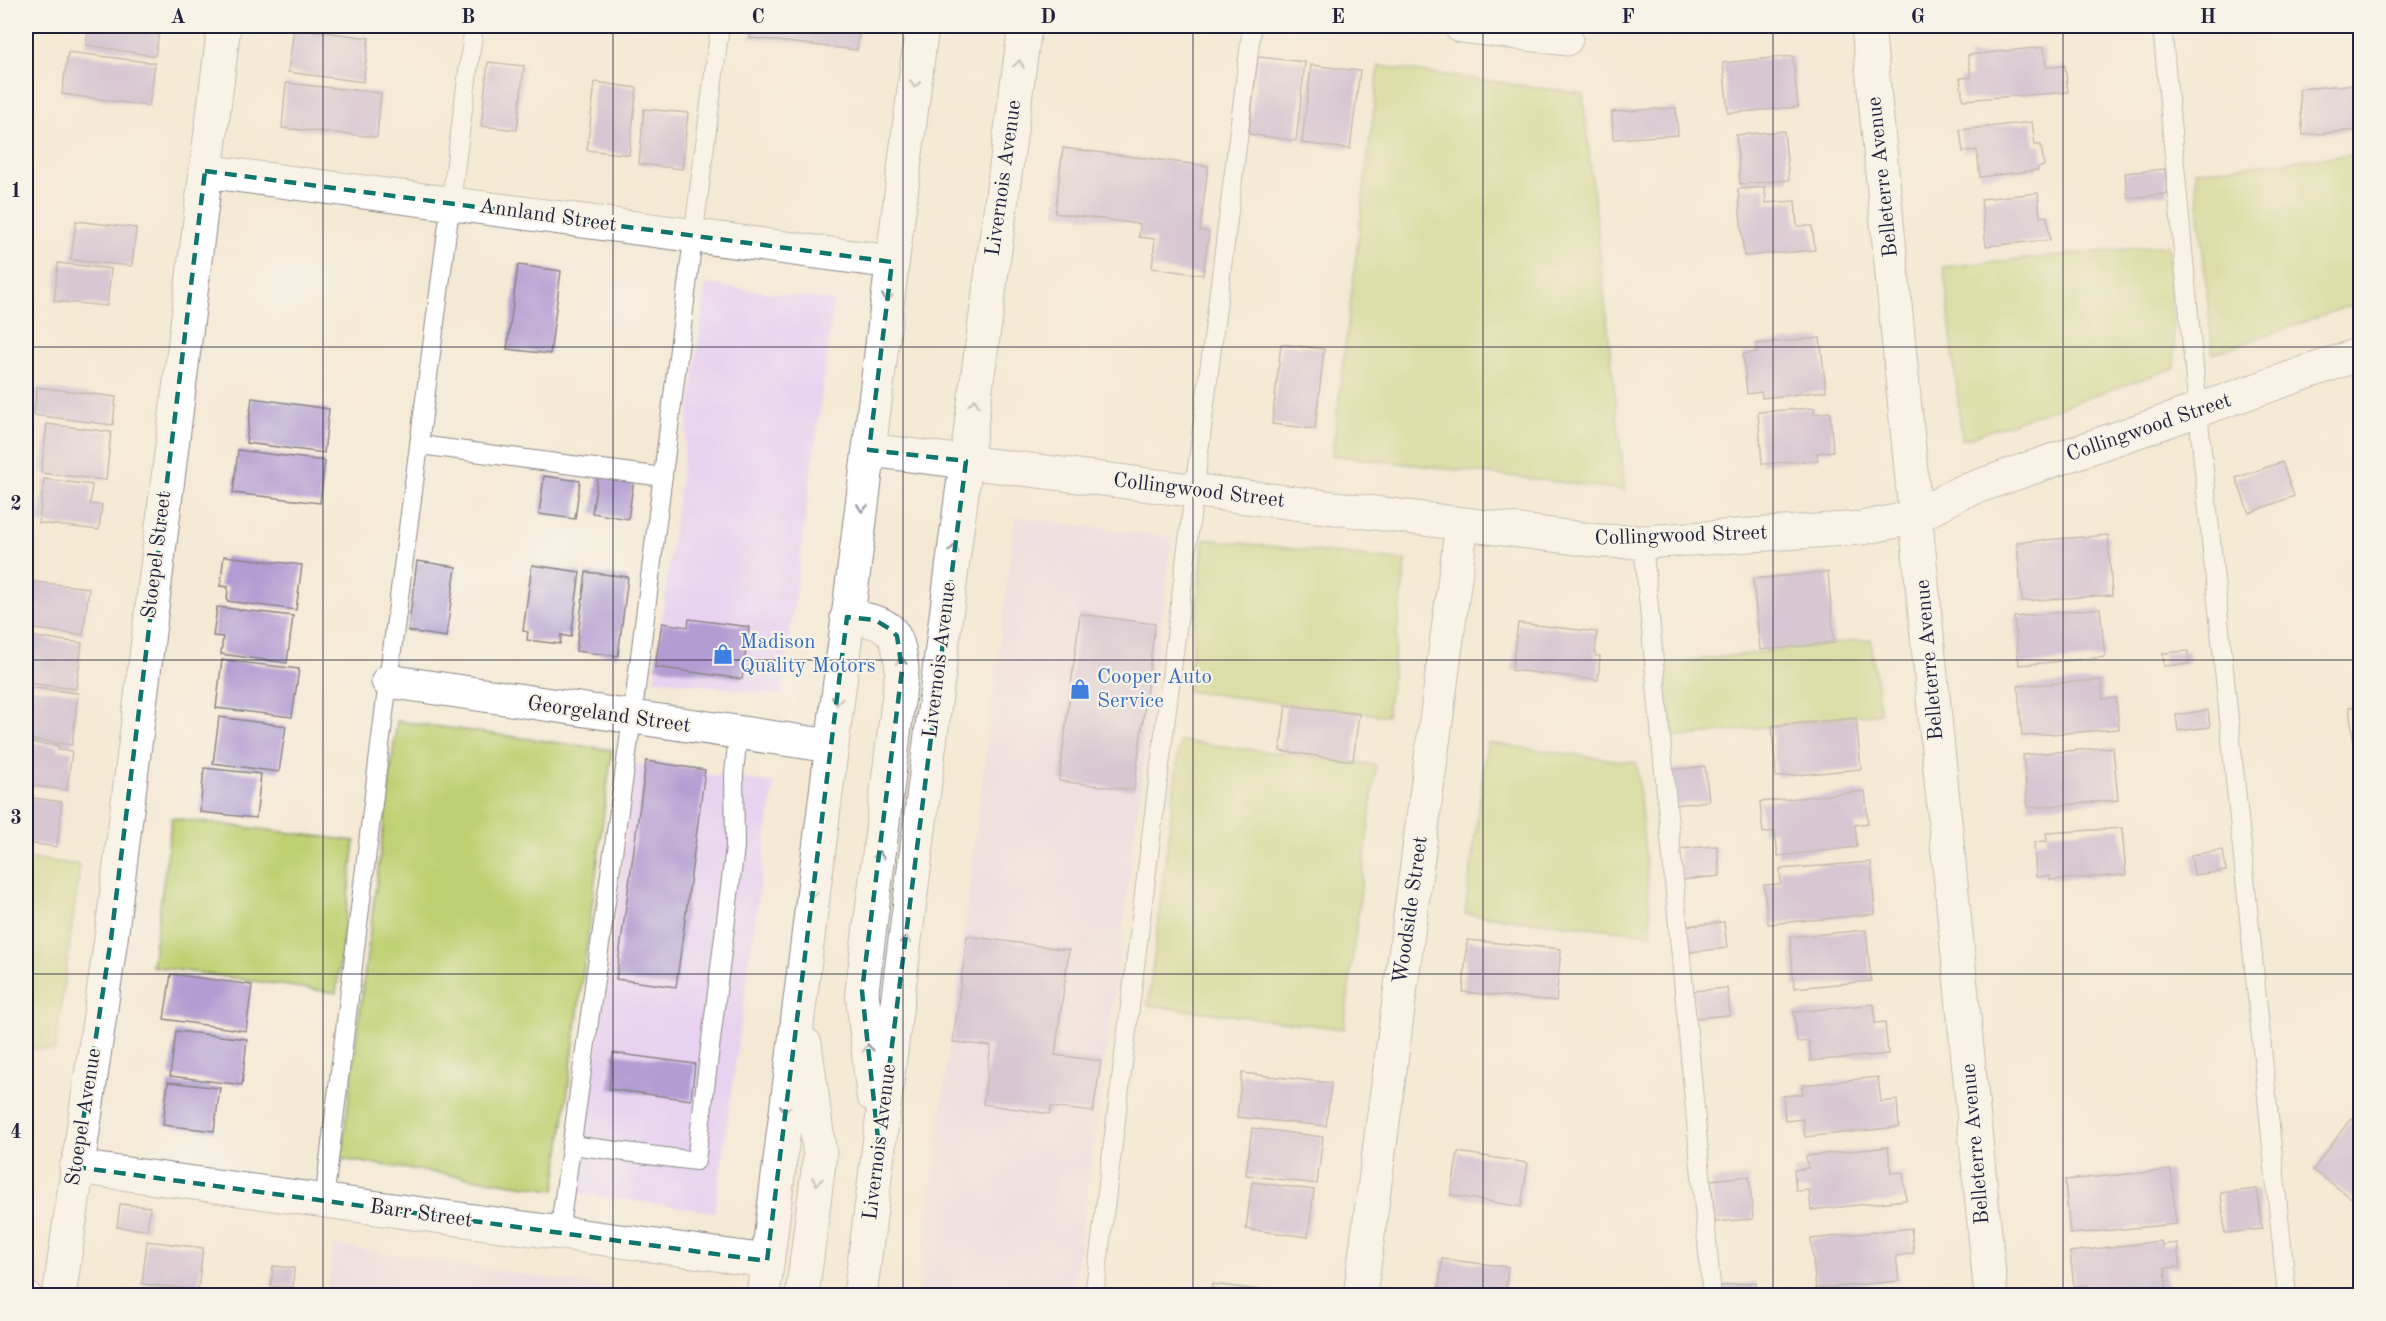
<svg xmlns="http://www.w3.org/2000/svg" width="2386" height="1321" font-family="'Old Standard TT',serif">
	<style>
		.built { fill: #e7d2ef }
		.green { fill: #bfd072; stroke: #707956; stroke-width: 1.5 }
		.building { fill: #b19dd2 }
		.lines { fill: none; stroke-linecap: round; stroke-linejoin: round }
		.lane-casing { stroke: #8b8688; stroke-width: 20 }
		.street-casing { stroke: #8b8688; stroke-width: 35 }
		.secondary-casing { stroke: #8b8688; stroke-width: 35 }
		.lane { stroke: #fff; stroke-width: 18 }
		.street { stroke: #fff; stroke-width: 33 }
		.secondary { stroke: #fff; stroke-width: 33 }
		.oneway { stroke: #9c9ca7 }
		.marked { fill: none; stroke: #0f766e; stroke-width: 4.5; stroke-dasharray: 12 8; stroke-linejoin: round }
		.grid { fill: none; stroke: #22223b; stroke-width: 1.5; stroke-opacity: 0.55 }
		.labels { text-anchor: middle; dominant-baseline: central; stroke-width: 4.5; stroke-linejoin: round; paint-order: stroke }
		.street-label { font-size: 21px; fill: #22223b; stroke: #f7f3e8 }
		.shop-label { font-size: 21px; fill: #366cbe; stroke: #f7f3e8; text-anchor: start }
		.neatline { fill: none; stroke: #22223b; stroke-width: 2 }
		.grid-label { font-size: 20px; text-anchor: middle; font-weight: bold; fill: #22223b }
	</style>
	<rect width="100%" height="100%" fill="#f7f3e8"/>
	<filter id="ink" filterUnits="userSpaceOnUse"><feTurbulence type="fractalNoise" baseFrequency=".0167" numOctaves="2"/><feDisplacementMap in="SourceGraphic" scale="12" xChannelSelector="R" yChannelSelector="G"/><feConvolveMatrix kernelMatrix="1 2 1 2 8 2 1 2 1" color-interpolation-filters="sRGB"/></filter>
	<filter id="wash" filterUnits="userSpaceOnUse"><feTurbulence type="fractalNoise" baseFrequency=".008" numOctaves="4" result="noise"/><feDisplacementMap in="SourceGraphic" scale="24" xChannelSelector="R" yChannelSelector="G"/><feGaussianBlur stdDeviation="1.35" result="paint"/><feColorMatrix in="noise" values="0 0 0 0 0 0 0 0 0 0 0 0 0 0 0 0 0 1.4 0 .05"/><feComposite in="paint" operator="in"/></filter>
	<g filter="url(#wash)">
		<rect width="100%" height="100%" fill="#f4e9d4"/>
		<path class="built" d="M706,284L834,301L782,695L654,679Z
			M1015,517L1172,537L1120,951L1073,1295L918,1296Z
			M636,764L774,783L715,1212L577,1193Z
			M333,1245L657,1295H327Z"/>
		<path class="green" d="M1379,66L1583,94L1625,490L1332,455Z
			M2360,154V302L2213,354L2195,171Z
			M2168,245L2175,368L1962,440L1944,267Z
			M1204,539L1406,561L1387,716L1188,691Z
			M1871,639L1880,713L1673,738L1664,664Z
			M397,721L612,750L555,1190L341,1159Z
			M1180,741L1376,765L1344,1029L1148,1005Z
			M1487,743L1637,763L1652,934L1465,914Z
			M172,818L355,841L336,993L152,966Z
			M26,858L80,865L55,1051L26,1047Z"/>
		<g id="blocks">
			<path class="building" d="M89,26H160L155,56L86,45Z
				M751,26H860L857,50L750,38Z
				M294,28L369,38L363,82L288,72Z
				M2044,47L2046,67L2065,66L2068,92L1963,100L1960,78L1971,77L1968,55Z
				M68,52L155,63L149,106L62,94Z
				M1793,56L1798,107L1728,113L1723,63Z
				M1258,57L1305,62L1296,141L1249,134Z
				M488,62L524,66L517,130L481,126Z
				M1311,65L1360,71L1350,149L1302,143Z
				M595,82L637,88L629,155L587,150Z
				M286,83L381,93L377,137L282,128Z
				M2360,84V130L2303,135L2299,89Z
				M1676,108L1678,135L1613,139L1612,112Z
				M644,109L688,113L682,169L639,164Z
				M2032,122L2035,145H2041L2044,166L2038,167V170L1980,177L1977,150L1963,152L1960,130Z
				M1784,131L1789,180L1740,184L1736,135Z
				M1063,148L1208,166L1200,231L1209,232L1203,275L1152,268L1155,239L1139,237L1140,224L1055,213Z
				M2165,169L2167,194L2128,198L2125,173Z
				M1765,187L1766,203L1795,201L1797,226H1812L1815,250L1744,256L1738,189Z
				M2038,193L2040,217L2047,216L2050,240L1986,246L1981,199Z
				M76,221L136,228L132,266L71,260Z
				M58,263L111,269L107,306L54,301Z
				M518,265L561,271L550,354L507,349Z
				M1820,338L1826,391L1762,398L1761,392L1747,394L1743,354L1757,352L1756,344Z
				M1281,344L1324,349L1315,429L1272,424Z
				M37,387L116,397L113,425L34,415Z
				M252,398L329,409L324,453L246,443Z
				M1814,408V414L1830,412L1833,451L1817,453L1818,460L1762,464L1758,412Z
				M47,424L111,432L106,480L41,473Z
				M238,450L325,461L320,503L233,493Z
				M2282,462L2294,496L2249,513L2236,478Z
				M598,475L634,480L628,519L592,513Z
				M544,476L580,481L575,519L539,514Z
				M44,479L92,485L90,504L102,505L99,530L39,523Z
				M2108,535L2112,595L2022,601L2017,542Z
				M224,556L302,565L296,610L227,601L228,587L220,586Z
				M417,561L456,567L446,637L408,631Z
				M532,565L580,572L571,637L561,635L560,644L527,640L528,632L523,631Z
				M586,572L628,577L618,656L576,651Z
				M1828,572L1834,643L1760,650L1753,579Z
				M26,581L89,588L83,635L26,628Z
				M217,607L293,616L287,663L221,654L223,637L213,636Z
				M2100,608L2105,657L2019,665L2014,617Z
				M1080,614L1155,624L1134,790L1059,781Z
				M689,619L749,627L742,679L655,667L662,623L688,627Z
				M1518,623L1597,632L1595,656H1600L1598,680L1512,670Z
				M26,636L82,643L76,689L26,683Z
				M2188,651L2189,664L2164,666L2163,653Z
				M222,660L299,669L292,717L216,708Z
				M2101,680L2103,699L2116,698L2119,729L2022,736L2018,686Z
				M26,687L78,693L72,745L26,739Z
				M1286,705L1359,714L1353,761L1280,751Z
				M2360,706V752L2355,753L2349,707Z
				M2208,710L2210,727L2178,731L2176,715Z
				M219,717L286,726L279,772L213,763Z
				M1856,718L1861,769L1776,777L1772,726Z
				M26,742L59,746L58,750L72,751L67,790L26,785Z
				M2113,747L2118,800L2028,808L2023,755Z
				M646,761L705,770L676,987L616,979Z
				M1705,766L1709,801L1675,805L1670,770Z
				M204,768L261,774L256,818L200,812Z
				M1865,791L1868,823L1855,825L1857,847L1778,856L1775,831L1763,833L1760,802Z
				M26,797L62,802L57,847L26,843Z
				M2122,828L2126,875L2050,880V876L2036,877L2034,842L2047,841L2046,833Z
				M1717,846L1720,876L1682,880L1679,849Z
				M2223,850L2226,871L2194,875L2191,855Z
				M1871,862L1875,914L1768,924L1764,885L1781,884L1780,869Z
				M1724,922L1727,948L1690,952L1687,926Z
				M1866,930L1871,981L1794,988L1790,937Z
				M967,936L1069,950L1055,1055L1101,1061L1093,1112L1051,1107L1050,1114L983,1104L991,1046L953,1042Z
				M1467,940L1561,949L1556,1001L1463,992Z
				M171,974L252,985L246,1031L164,1019Z
				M1727,988L1730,1015L1696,1018L1693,991Z
				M1874,1004L1875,1023L1885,1022L1888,1054L1811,1061L1809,1041L1797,1042L1794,1012Z
				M176,1031L247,1039L242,1085L170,1076Z
				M613,1053L695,1064L691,1100L609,1089Z
				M1242,1073L1331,1083L1326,1126L1237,1117Z
				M1878,1077L1881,1102L1897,1100L1899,1127L1805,1137L1803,1119L1785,1121L1783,1096L1803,1094L1802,1085Z
				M168,1082L220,1088L214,1131L163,1125Z
				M2351,1118L2360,1124V1204L2313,1170Z
				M1252,1128L1323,1137L1317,1184L1246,1175Z
				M1888,1147L1891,1173L1903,1172L1906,1200L1811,1210L1809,1190L1796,1191L1794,1170L1808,1168L1806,1156Z
				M1458,1152L1528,1163L1521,1207L1451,1195Z
				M2171,1170L2176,1224L2070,1234L2065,1180Z
				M1749,1176L1753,1219L1715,1222L1711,1180Z
				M1252,1182L1314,1190L1308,1237L1246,1229Z
				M2257,1189L2262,1229L2225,1233L2221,1193Z
				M120,1204L150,1207L147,1230L117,1227Z
				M1911,1228L1914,1253L1896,1256L1899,1281L1816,1289L1811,1239Z
				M147,1241L203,1248L198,1290L142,1284Z
				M2161,1241L2162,1245L2177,1243L2180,1267L2165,1268L2167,1289L2119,1296H2089L2088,1285L2074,1286L2070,1252Z
				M1442,1259L1508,1267L1505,1296H1438Z
				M273,1266L294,1268L293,1287L271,1286Z
				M1756,1282L1757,1296H1722L1721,1286Z
				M1212,1284L1292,1294V1296H1211Z"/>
		</g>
	</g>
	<g filter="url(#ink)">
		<use href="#blocks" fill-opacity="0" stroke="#8b8688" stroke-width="1.5"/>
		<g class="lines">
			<g class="lane-casing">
				<path id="lane" d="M2162,26L2198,411L2287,1296
					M420,445L663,477
					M1643,542L1712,1296
					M571,1145L696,1161L735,847L734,774L738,734
					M324,1201L388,681L474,26
					M559,1233L632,719L720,26
					M26,1288L35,1296
					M1094,1296L1252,26"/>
			</g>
			<g class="street-casing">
				<path id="street" d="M1461,26L1566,39
					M1868,26L1991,1296
					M205,171L892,262
					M869,450L1600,541L1643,542L1862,528L1916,517L1959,493L2360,354
					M388,681L831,746
					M76,1167L767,1261
					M59,1296L111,939L224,26
					M1360,1296L1462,524"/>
			</g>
			<g class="secondary-casing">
				<path id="secondary" d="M847,617C889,622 898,627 902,670L862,991L873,1095
					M763,1296L922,26
					M802,1296L820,1155L805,1044
					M860,1296L956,537L1025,26"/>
			</g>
			<use href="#lane" class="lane"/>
			<use href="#street" class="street"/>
			<use href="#secondary" class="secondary"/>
		</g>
		<defs><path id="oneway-chevron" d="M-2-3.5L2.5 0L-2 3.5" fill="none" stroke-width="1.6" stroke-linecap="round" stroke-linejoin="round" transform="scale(1.5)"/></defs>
		<g class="oneway">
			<use href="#oneway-chevron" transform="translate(1019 64) rotate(-82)"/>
			<use href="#oneway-chevron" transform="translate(915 84) rotate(97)"/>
			<use href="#oneway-chevron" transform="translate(887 298) rotate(97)"/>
			<use href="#oneway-chevron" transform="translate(974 403) rotate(-82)"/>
			<use href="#oneway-chevron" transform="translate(862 508) rotate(97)"/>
			<use href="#oneway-chevron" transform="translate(954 549) rotate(-83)"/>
			<use href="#oneway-chevron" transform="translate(901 661) rotate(-94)"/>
			<use href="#oneway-chevron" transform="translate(837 701) rotate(97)"/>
			<use href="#oneway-chevron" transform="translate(879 855) rotate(-83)"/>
			<use href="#oneway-chevron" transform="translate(812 895) rotate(97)"/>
			<use href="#oneway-chevron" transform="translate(906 940) rotate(-83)"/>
			<use href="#oneway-chevron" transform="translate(868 1048) rotate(-96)"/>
			<use href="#oneway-chevron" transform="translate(785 1109) rotate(97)"/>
			<use href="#oneway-chevron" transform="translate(817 1181) rotate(97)"/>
		</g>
	</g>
	<path d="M0 0H2386V1321H0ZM205,171L892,262L869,450L966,461L879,1148L862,991L902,670L897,636L890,629L875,620L847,617L767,1261L76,1167L111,939Z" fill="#f4e9d4" fill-opacity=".55" fill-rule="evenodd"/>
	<path class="marked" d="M205,171L892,262L869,450L966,461L879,1148L862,991L902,670L897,636L890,629L875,620L847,617L767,1261L76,1167L111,939Z"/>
	<path class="grid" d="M323,26V1296M613,26V1296M903,26V1296M1193,26V1296M1483,26V1296M1773,26V1296M2063,26V1296M26,347H2360M26,660H2360M26,974H2360"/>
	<defs>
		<g id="shop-bare" transform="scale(1.62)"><path d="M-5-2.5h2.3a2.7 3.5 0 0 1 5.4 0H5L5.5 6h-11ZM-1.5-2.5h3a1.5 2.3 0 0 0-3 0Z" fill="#3f7fe0" stroke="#f7f3e8" stroke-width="2.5" paint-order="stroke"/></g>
	</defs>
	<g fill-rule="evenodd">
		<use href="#shop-bare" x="723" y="654"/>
		<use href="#shop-bare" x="1080" y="689"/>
	</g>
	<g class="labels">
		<g class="street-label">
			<text transform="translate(1883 177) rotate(-96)">Belleterre Avenue</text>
			<text transform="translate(1004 178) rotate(-82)">Livernois Avenue</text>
			<text transform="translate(548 216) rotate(8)">Annland Street</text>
			<text transform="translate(2149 428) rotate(-19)">Collingwood Street</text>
			<text transform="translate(1199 491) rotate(7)">Collingwood Street</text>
			<text transform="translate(1681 536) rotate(-2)">Collingwood Street</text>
			<text transform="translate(157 555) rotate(-83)">Stoepel Street</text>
			<text transform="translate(940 660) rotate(-83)">Livernois Avenue</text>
			<text transform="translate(1930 660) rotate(-95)">Belleterre Avenue</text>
			<text transform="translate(609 715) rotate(8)">Georgeland Street</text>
			<text transform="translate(1411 910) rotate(-82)">Woodside Street</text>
			<text transform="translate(84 1117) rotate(-81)">Stoepel Avenue</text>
			<text transform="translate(880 1142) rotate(-83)">Livernois Avenue</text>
			<text transform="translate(1976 1144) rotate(-95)">Belleterre Avenue</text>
			<text transform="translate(421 1214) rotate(8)">Barr Street</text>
		</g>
		<g class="shop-label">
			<text x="740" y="642">Madison<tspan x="740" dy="24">Quality Motors</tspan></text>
			<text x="1097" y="677">Cooper Auto<tspan x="1097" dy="24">Service</tspan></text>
		</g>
	</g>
	<rect width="2386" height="1321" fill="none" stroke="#f7f3e8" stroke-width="66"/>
	<rect x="33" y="33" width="2320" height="1255" class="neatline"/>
	<g class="grid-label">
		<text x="178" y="23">A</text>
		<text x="468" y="23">B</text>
		<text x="758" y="23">C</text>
		<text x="1048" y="23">D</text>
		<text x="1338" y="23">E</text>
		<text x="1628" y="23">F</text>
		<text x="1918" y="23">G</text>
		<text x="2208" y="23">H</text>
		<text x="16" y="197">1</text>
		<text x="16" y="510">2</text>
		<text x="16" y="824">3</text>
		<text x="16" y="1138">4</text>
	</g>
</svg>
